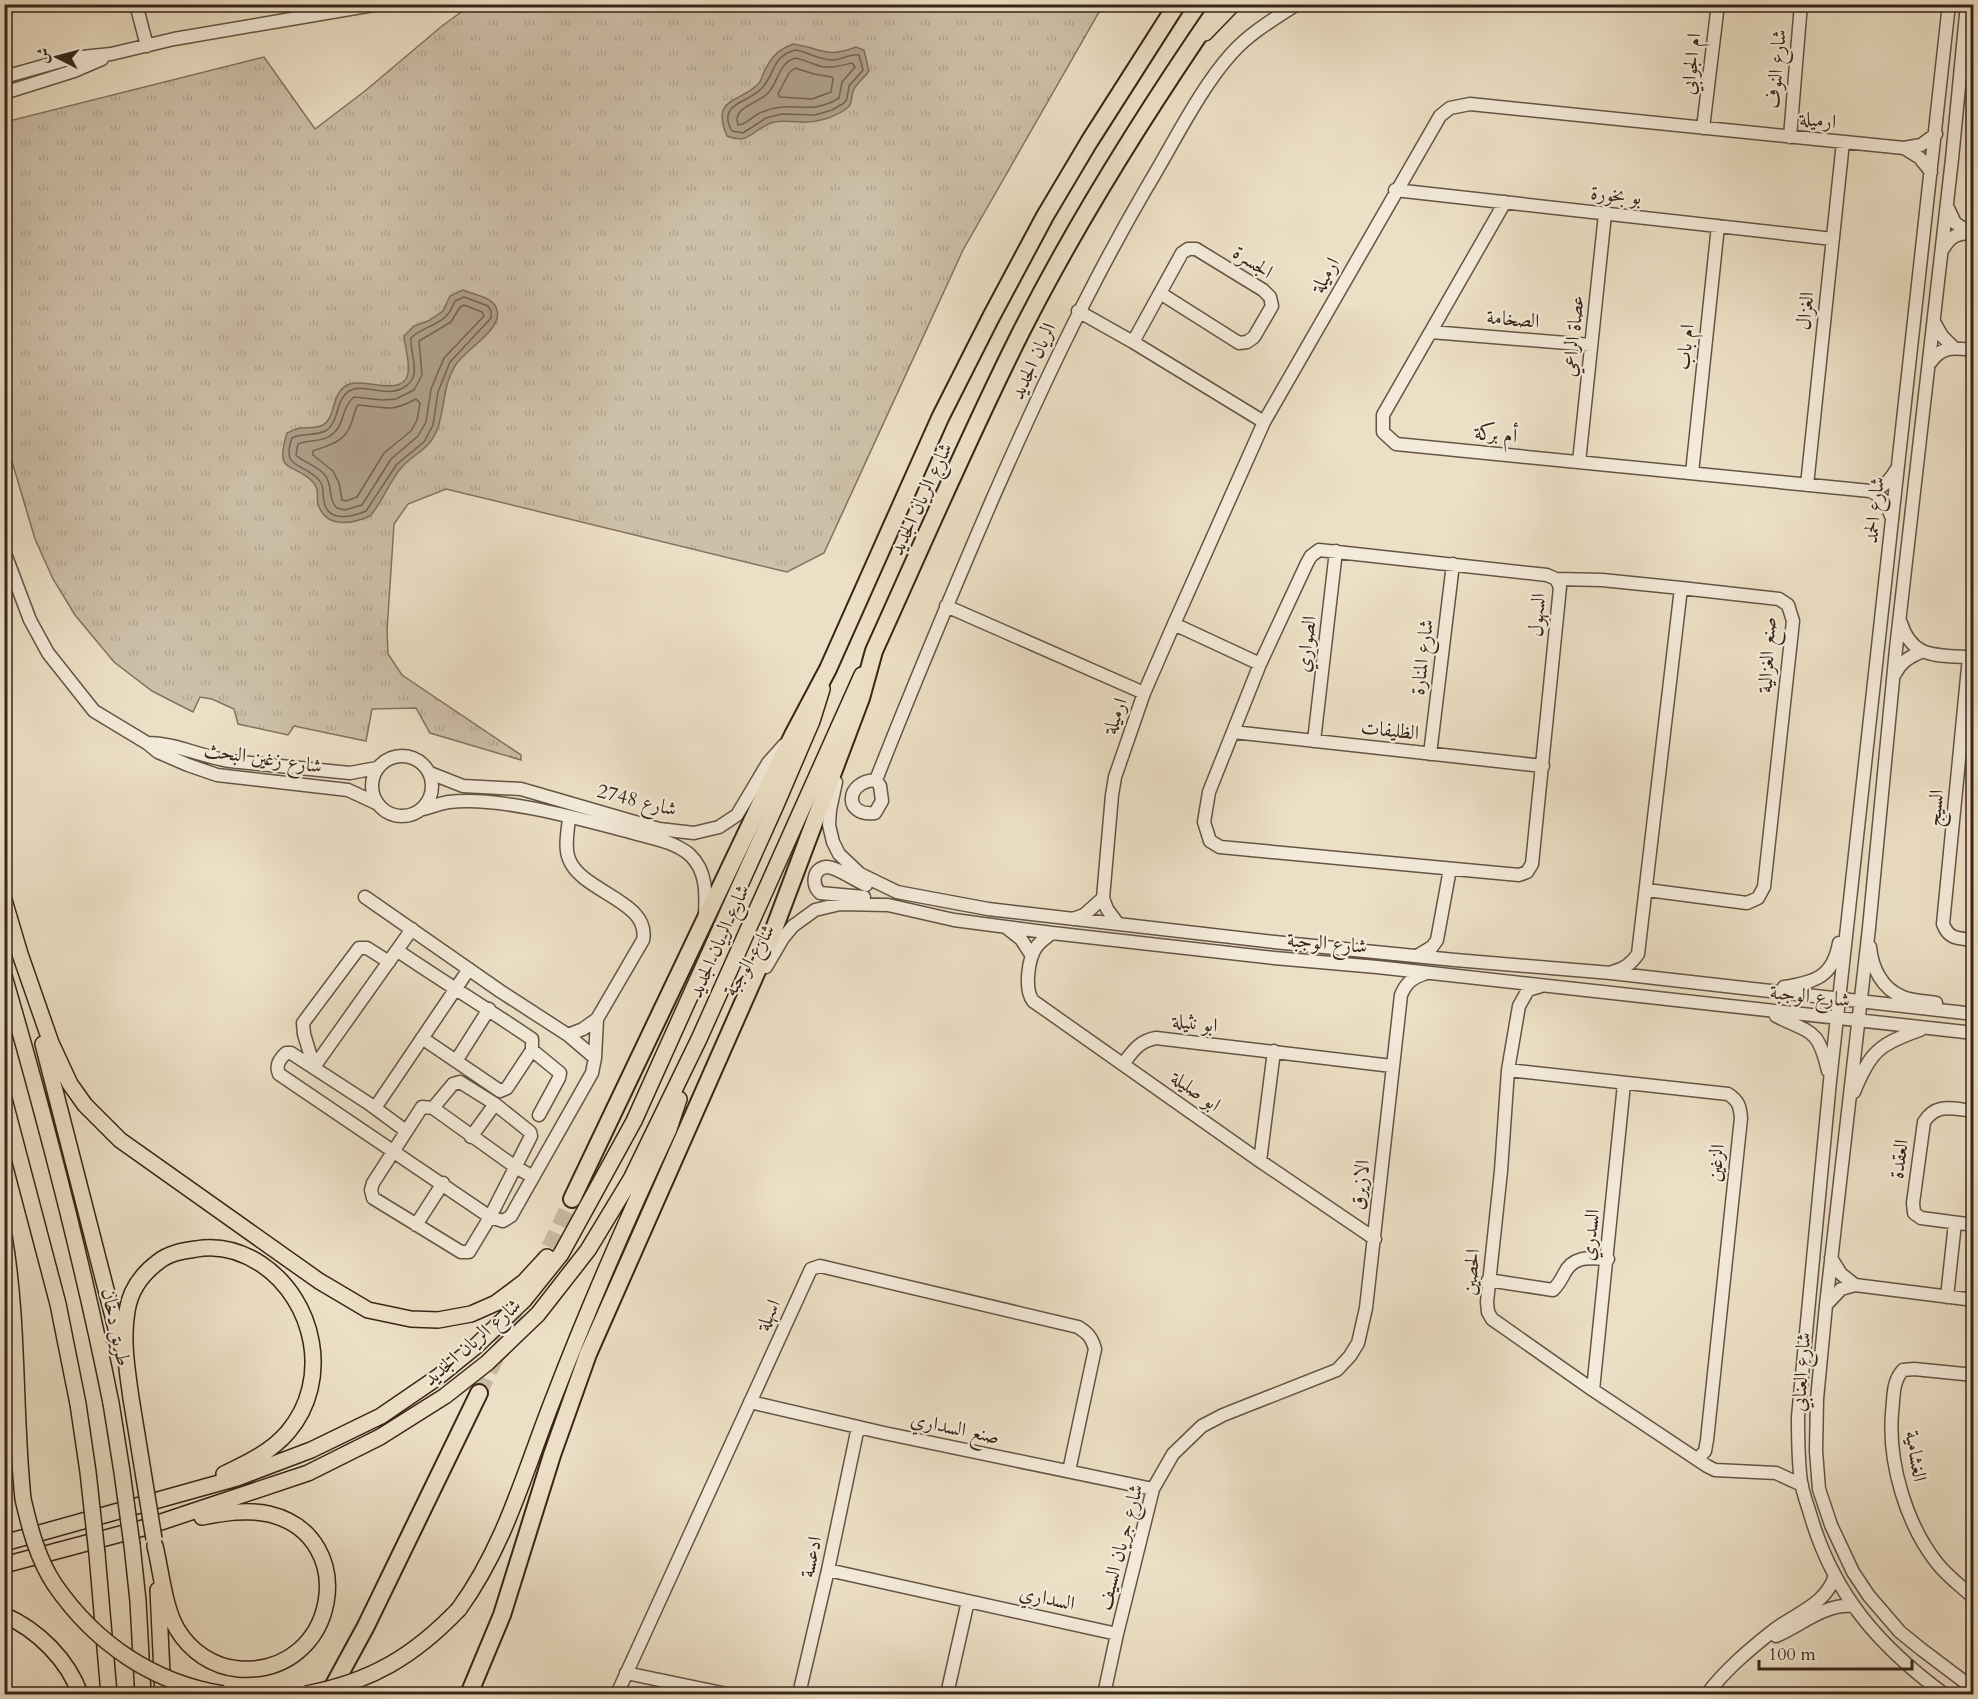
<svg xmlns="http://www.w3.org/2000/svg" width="1978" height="1699" font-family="Cardo,Amiri,serif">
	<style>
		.grass { fill: url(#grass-tufts); stroke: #827260; stroke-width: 1.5 }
		.water { fill: #afa08b; stroke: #7f6f5d; stroke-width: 1.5 }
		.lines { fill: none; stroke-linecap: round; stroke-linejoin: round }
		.shore { stroke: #746252; stroke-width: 1.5 }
		.highway-tunnel { stroke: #c8baa3; stroke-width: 16; stroke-dasharray: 16 8; stroke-linecap: butt }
		.minor-casing { stroke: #655444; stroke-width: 15 }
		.major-casing { stroke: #382519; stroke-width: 18 }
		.highway-casing { stroke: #382519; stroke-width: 20 }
		.minor { stroke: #f3ead9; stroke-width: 12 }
		.major { stroke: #ecdfc5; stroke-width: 15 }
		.highway { stroke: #ecdfc5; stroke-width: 16 }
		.major-bridge-casing { stroke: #382519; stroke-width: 18; stroke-linecap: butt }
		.major-bridge { stroke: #ecdfc5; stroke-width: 15 }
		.labels { text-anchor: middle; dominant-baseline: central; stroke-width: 4.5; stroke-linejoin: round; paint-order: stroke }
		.street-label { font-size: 20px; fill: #382519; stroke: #f3ead9 }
	</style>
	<defs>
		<pattern id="grass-tufts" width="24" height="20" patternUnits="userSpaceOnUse" patternTransform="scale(1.5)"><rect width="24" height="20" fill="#cdbfa8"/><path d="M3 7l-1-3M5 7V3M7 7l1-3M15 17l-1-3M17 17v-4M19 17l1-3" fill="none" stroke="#b1a490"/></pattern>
	</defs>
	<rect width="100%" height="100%" fill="#ecdfc5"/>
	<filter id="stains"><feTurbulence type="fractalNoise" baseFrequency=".00333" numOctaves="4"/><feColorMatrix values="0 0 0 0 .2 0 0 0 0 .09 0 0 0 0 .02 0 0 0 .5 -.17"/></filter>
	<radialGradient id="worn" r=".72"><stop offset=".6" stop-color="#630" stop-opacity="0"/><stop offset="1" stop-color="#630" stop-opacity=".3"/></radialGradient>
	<path class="grass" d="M561,4L1103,5L963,250L824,553L787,572L446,489L408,504L394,524L387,631L388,654L402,675L521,755V760L430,733L416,708L372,709L366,741L294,726L288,735L238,724L234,709L212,699L200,697L193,712L152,691L114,662L75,615L53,579L35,539L5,438V122L264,57L315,129L365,91L442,26L464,10L529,12Z"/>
	<path class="water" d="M793,44C822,48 825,59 856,47L864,50L869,71C865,77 857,83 854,89C850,97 854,103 846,109C833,118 816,123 801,122C791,122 784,120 774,122C754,127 750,146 727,136C710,97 740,103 758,84C761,82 762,76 764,72C771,57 778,50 793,44Z
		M463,290C474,295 494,297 497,310C503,330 464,350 455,366C443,385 445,407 438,427C431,449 416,452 402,467C389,481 383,502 370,516C352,524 326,529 318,504C316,496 320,490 313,482C292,461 274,475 287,433C291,431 296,429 300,428C307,427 316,429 323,425C337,417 330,391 350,384C364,378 404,398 408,373C410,362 405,347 404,336L414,326L428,321L443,311L450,296Z"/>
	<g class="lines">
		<path class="shore" d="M795,50C809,52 820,61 835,60C843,59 851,53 859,55L863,70L849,86L847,99L844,103L832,110L815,115L782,114L766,118L743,133L732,131C716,103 749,103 762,88C776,73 771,57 795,50Z
			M795,58C802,59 807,62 814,64C827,70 840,66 852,63L855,67L842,82L839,98C809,117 790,99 762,112C753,115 747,125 738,125C732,107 757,104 767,94C779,83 777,64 795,58Z
			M795,68L814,74L832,77L833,79L831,92L812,99L780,97L778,94L789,73Z
			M464,297L488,306L491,311V318L450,362L438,392L433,425L424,442L397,464L366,511C352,517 327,523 324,501C322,492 325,486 318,479C302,462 281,469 292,438C302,432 316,437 327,430C340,420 335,400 349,391C364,382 384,398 403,388C408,385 413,381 414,374C416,363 410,349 411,338C421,327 439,326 448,314C451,311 453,305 455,301Z
			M464,305L482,312L484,316L444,358L431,389L426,422L418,436L391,459L362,505L345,510L337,508C327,499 334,485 324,474C316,465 304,463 296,455L298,444C308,439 320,443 330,436C345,427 341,407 354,397L382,400L396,399L414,390L422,375L419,341L451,322L460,307Z
			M416,399L420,403L417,420L411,431L384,453L357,497L346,501L342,500L339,483L333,471L313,455V451C329,445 345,442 351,424C354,417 354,411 358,405C385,407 390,413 416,399Z"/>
		<path class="highway-tunnel" d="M539,1269L572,1199
			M479,1393L524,1300"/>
		<g class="minor-casing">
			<path id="minor" d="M136,4L147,46
				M1967,4L1952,159L1896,649L1869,928L1826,1305L1817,1399L1816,1451L1819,1489L1831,1525L1853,1572L1869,1596L1900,1632L1921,1649L1974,1689
				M4,77L72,58L111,54L174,39L379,4
				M4,93L74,71L102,59
				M1703,128L1718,4
				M1790,137L1801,4
				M1904,148L1920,158L1931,172
				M1395,190L1833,239
				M1505,202L1383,415V432L1396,444L1870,491C1883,497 1887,503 1891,516
				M1947,206L1955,223L1971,233
				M1943,249C1951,235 1958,233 1974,233
				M1078,311L1133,342L1264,422
				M1934,322L1942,336L1954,348
				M1431,332L1591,345
				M1133,342L1182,253L1188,249H1196L1263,290L1270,297L1272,306L1254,337L1247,342L1239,343L1160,293
				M1930,363C1942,345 1954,348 1974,350
				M1579,462L1605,214
				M1692,473L1718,226
				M1807,485L1843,142
				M1870,491C1883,487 1889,482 1896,470
				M4,551L30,620L48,653L94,711L147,743L158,752L188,765L217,775L348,790L376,803
				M1556,579L1560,587L1532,864L1527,872L1519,875L1220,847L1210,841L1204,822L1209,792L1260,664L1307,563L1311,556L1319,550L1547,575L1556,579L1602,580L1681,588
				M946,606L1144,693
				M1901,623C1913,661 1939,654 1974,658
				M1174,624L1260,664
				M1969,657L1943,924C1949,940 1959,938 1974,940
				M1895,674C1901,662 1909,657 1921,652
				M1233,732L1543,766
				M1314,741L1336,551
				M147,743C176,743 201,757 230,761L350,773L377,768
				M1430,754L1453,564
				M372 786a30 30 0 1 1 60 0a30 30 0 1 1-60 0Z
				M430,773L463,786L521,789L659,829L694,833L719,827L737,815L768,763L784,745
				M876,780C913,686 952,593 992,500C1039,393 1088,288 1147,187C1172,146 1200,88 1232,53C1250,33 1274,19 1297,4
				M876,780L880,786L882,801L875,813C843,817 845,781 876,780Z
				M836,782L830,810L829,825L833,842L839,854L860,874L897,892L988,909L1274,942L1455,960L1611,973L1974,1014
				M423,809C431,807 441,803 449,802C500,796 580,819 630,832C650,838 674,841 690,855C707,871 706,894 705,915
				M365,897L500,991L568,1035L595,1058
				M864,897L820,893C812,885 812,869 826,867C835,866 856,881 866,885
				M1073,919L1084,915L1103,898
				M1118,924L1107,909L1103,898L1112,795L1115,777L1144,693L1174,624L1264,422L1440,116L1450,108L1470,104L1904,148L1921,145L1936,134
				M1007,928L1021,939L1032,956
				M1052,933C1047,937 1041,941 1037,946C1028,958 1024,989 1033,1001L1260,1161L1375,1239
				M1870,947C1872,968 1882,989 1903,997C1913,1001 1925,1001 1936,1003
				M398,951C442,981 488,1009 532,1039V1050L507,1088L500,1091L422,1038
				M1417,956L1432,947L1437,940L1450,869
				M766,967L783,938L793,926L815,910L840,904L888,905L954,920L1052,933L1274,958L1377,967L1974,1033
				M1612,972C1624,969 1631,964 1638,954L1681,588L1779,599L1788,605L1793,621L1764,887L1758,898L1747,903L1647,890
				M1541,986L1528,990L1519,1006L1508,1070L1501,1171L1487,1302L1488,1312L1492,1319L1593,1390L1707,1466L1715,1470L1776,1473L1802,1485
				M1784,987C1815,982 1833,977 1839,943
				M1776,1016C1812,1034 1818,1028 1828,1071
				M568,1035L583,1029L597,1019L643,940C651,901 581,892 569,859C564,847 568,830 569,818
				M532,1050L560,1073L559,1078L539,1115
				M456,1061L489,1009
				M1123,1064C1133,1051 1139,1041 1156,1038L1392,1066
				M314,1067L304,1034L303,1023L359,948H367L389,962
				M314,1067L412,929
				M1508,1070L1728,1094C1739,1101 1740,1107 1741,1118L1707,1440L1705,1451L1698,1459
				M1854,1092C1870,1052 1879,1044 1920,1030
				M495,1104L530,1132L531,1136L490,1217L469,1252H461L373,1198L371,1190L373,1183L422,1107L433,1108L514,1166L533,1177
				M375,1108L469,969
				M433,1108L453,1084L460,1082L495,1104L471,1137
				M1974,1111C1953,1109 1936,1102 1924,1122L1913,1203L1914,1213L1921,1218L1974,1225
				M406,1131L368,1103L291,1053H286C280,1059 275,1065 279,1074L490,1217L503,1221L511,1216L592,1073L595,1058L597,1019
				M1260,1161L1274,1051
				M416,1225L443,1183
				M1831,1258L1841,1274L1855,1285
				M1488,1280L1553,1290C1558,1285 1561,1280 1564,1274C1573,1255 1590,1258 1608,1259
				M1947,1297L1955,1223
				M1826,1305L1841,1289L1855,1285L1974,1300
				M1974,1375L1914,1369L1903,1370C1892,1382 1894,1397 1892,1413C1888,1462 1906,1524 1937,1563C1947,1576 1962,1587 1974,1598
				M1593,1390L1624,1084
				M750,1402L884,1433L1153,1489
				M828,1570L1117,1634
				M1776,1636C1802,1625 1823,1604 1853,1606
				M626,1673L727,1694
				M617,1694L811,1269L820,1266L1078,1327C1088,1333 1092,1338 1095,1349L1069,1471
				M799,1694L828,1570L858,1427
				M947,1694L968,1601
				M1104,1694L1117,1634L1153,1489L1173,1454L1202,1426L1223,1415L1337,1370L1350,1356L1358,1343L1366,1308L1401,995C1406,983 1412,978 1424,974
				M1707,1694C1726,1669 1750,1649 1774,1630C1796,1613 1827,1604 1835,1575
				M1944,1694C1880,1647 1834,1595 1811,1517C1808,1506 1803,1494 1801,1482C1798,1460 1798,1439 1798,1417L1830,1081L1949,4"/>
		</g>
		<g class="major-casing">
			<path id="major" d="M1205,33L1233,4
				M4,900L20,954L51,1043L70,1084L85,1105L120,1140L319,1281L368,1310L411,1319L438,1320L471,1314L496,1303L524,1282L547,1257
				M4,976C45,1117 82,1259 111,1403
				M43,1044L120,1344
				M4,1099L58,1304L78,1404
				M131,1398C127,1370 122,1339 127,1311C130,1291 142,1274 158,1262C169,1253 182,1251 196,1249C219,1245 241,1251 261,1264C315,1300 332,1380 288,1432C271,1452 247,1463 224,1474
				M4,1543L237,1478L311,1450L381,1416L438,1377L475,1347L524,1300L561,1254L634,1121L776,805L812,721L822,689
				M132,1545L138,1601L143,1694
				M155,1546C161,1570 164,1607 177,1629C190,1651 213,1667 239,1669C338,1676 362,1536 269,1514C247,1509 224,1513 202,1517
				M97,1554L109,1694
				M4,1565L143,1528L308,1473L380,1437L445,1396L487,1363L538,1314L588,1250L631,1179L699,1039L862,675
				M158,1590L163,1694
				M459,1609C506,1544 525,1470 554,1397C589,1306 628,1217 669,1129L679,1099
				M4,1615C38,1630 68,1660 80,1694"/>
		</g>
		<g class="highway-casing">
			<path id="highway" d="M572,1199L793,735L828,669L940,418L991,317L1045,216L1089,142L1177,4
				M329,1694L366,1626L479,1393
				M469,1694L502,1615L552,1455L588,1354L765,953L861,698L874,651C922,545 968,438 1020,334C1078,219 1147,110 1220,4"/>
		</g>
		<use href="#minor" class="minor"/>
		<use href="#major" class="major"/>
		<use href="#highway" class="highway"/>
		<g class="major-bridge-casing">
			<path id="major-bridge" d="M4,1236C19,1323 14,1412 23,1499C30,1529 38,1560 55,1585C95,1643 153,1683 223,1694
				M131,1398L154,1539
				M111,1403L122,1472L132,1545
				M78,1404L88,1472L97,1554
				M306,1694C371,1682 414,1656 459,1609"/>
		</g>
		<use href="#major-bridge" class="major-bridge"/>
	</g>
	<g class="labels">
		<g class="street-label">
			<text transform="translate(1691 64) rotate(-84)">ام الجوابي</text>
			<text transform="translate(1776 69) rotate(-85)">شارع النوف</text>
			<text transform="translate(1818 120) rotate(6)">ارميلة</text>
			<text transform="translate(1616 195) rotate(6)">بو بخورة</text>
			<text transform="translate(1253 262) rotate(33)">الجسرة</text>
			<text transform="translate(1325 275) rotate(-60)">ارميلة</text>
			<text transform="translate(1805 311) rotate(-84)">الغزال</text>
			<text transform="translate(1513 319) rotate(5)">الصخامة</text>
			<text transform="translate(1573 336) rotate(-84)">عصاة الراعي</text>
			<text transform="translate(1685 347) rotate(-84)">ام باب</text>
			<text transform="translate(1033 361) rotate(-65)">الريان الجديد</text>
			<text transform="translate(1496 434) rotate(6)">أم بركة</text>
			<text transform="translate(921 499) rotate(-65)">شارع الريان الجديد</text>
			<text transform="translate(1874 510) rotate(-84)">شارع الحمد</text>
			<text transform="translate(1537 615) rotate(-86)">السهول</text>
			<text transform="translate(1306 644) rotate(-83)">الصواري</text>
			<text transform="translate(1767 655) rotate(-87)">صنع الغزالية</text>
			<text transform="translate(1422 657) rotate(-83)">شارع المنارة</text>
			<text transform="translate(1115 716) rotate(-70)">ارميلة</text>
			<text transform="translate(1390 730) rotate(6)">الظليفات</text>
			<text transform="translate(263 758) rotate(8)">شارع زغين البحث</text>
			<text transform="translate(637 800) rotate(14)">شارع 2748</text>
			<text transform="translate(1935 808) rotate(-85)">السيج</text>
			<text transform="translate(719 941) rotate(-66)">شارع الريان الجديد</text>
			<text transform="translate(1327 943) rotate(5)">شارع الوجبة</text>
			<text transform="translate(749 960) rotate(-59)">شارع الوجبة</text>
			<text transform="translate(1810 996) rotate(6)">شارع الوجبة</text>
			<text transform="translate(1195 1023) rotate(6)">ابو نثيلة</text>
			<text transform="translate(1196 1091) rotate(35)">ابو صليلة</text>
			<text transform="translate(1899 1159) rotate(-82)">العقدة</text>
			<text transform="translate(1716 1163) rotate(-84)">الزغين</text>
			<text transform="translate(1360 1185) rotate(-84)">الازيرق</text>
			<text transform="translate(1590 1235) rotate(-84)">السدري</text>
			<text transform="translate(1471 1272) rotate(-85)">الحصين</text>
			<text transform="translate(768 1315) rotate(-66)">اسهلة</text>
			<text transform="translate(116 1327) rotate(78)">طريق دخان</text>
			<text transform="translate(472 1342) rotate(-41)">شارع الريان الجديد</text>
			<text transform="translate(1801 1372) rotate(-86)">شارع العنابي</text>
			<text transform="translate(955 1428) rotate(12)">صنع السداري</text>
			<text transform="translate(1916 1456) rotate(81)">الغشامية</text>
			<text transform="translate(1120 1547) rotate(-75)">شارع جريان السيف</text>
			<text transform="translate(811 1557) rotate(-78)">ادعسة</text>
			<text transform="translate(1047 1598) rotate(12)">السداري</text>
		</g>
	</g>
	<rect width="1978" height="1699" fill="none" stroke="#ecdfc5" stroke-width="24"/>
	<rect x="6" y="6" width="1966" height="1687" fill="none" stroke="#382519" stroke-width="3"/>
	<rect x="12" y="12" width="1954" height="1675" fill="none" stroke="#382519" stroke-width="1.5"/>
	<g transform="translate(57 57) rotate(276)" stroke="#f3ead9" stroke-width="4.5" paint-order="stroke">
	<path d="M0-4.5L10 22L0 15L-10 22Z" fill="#382519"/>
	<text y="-9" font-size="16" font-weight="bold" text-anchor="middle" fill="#382519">ش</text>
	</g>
	<path d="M1759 1660v9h153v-9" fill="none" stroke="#382519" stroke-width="3"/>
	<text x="1768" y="1660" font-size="18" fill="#382519" stroke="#f3ead9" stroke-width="4.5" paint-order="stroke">100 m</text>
	<rect width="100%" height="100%" filter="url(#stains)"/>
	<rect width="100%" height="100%" fill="url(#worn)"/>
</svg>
